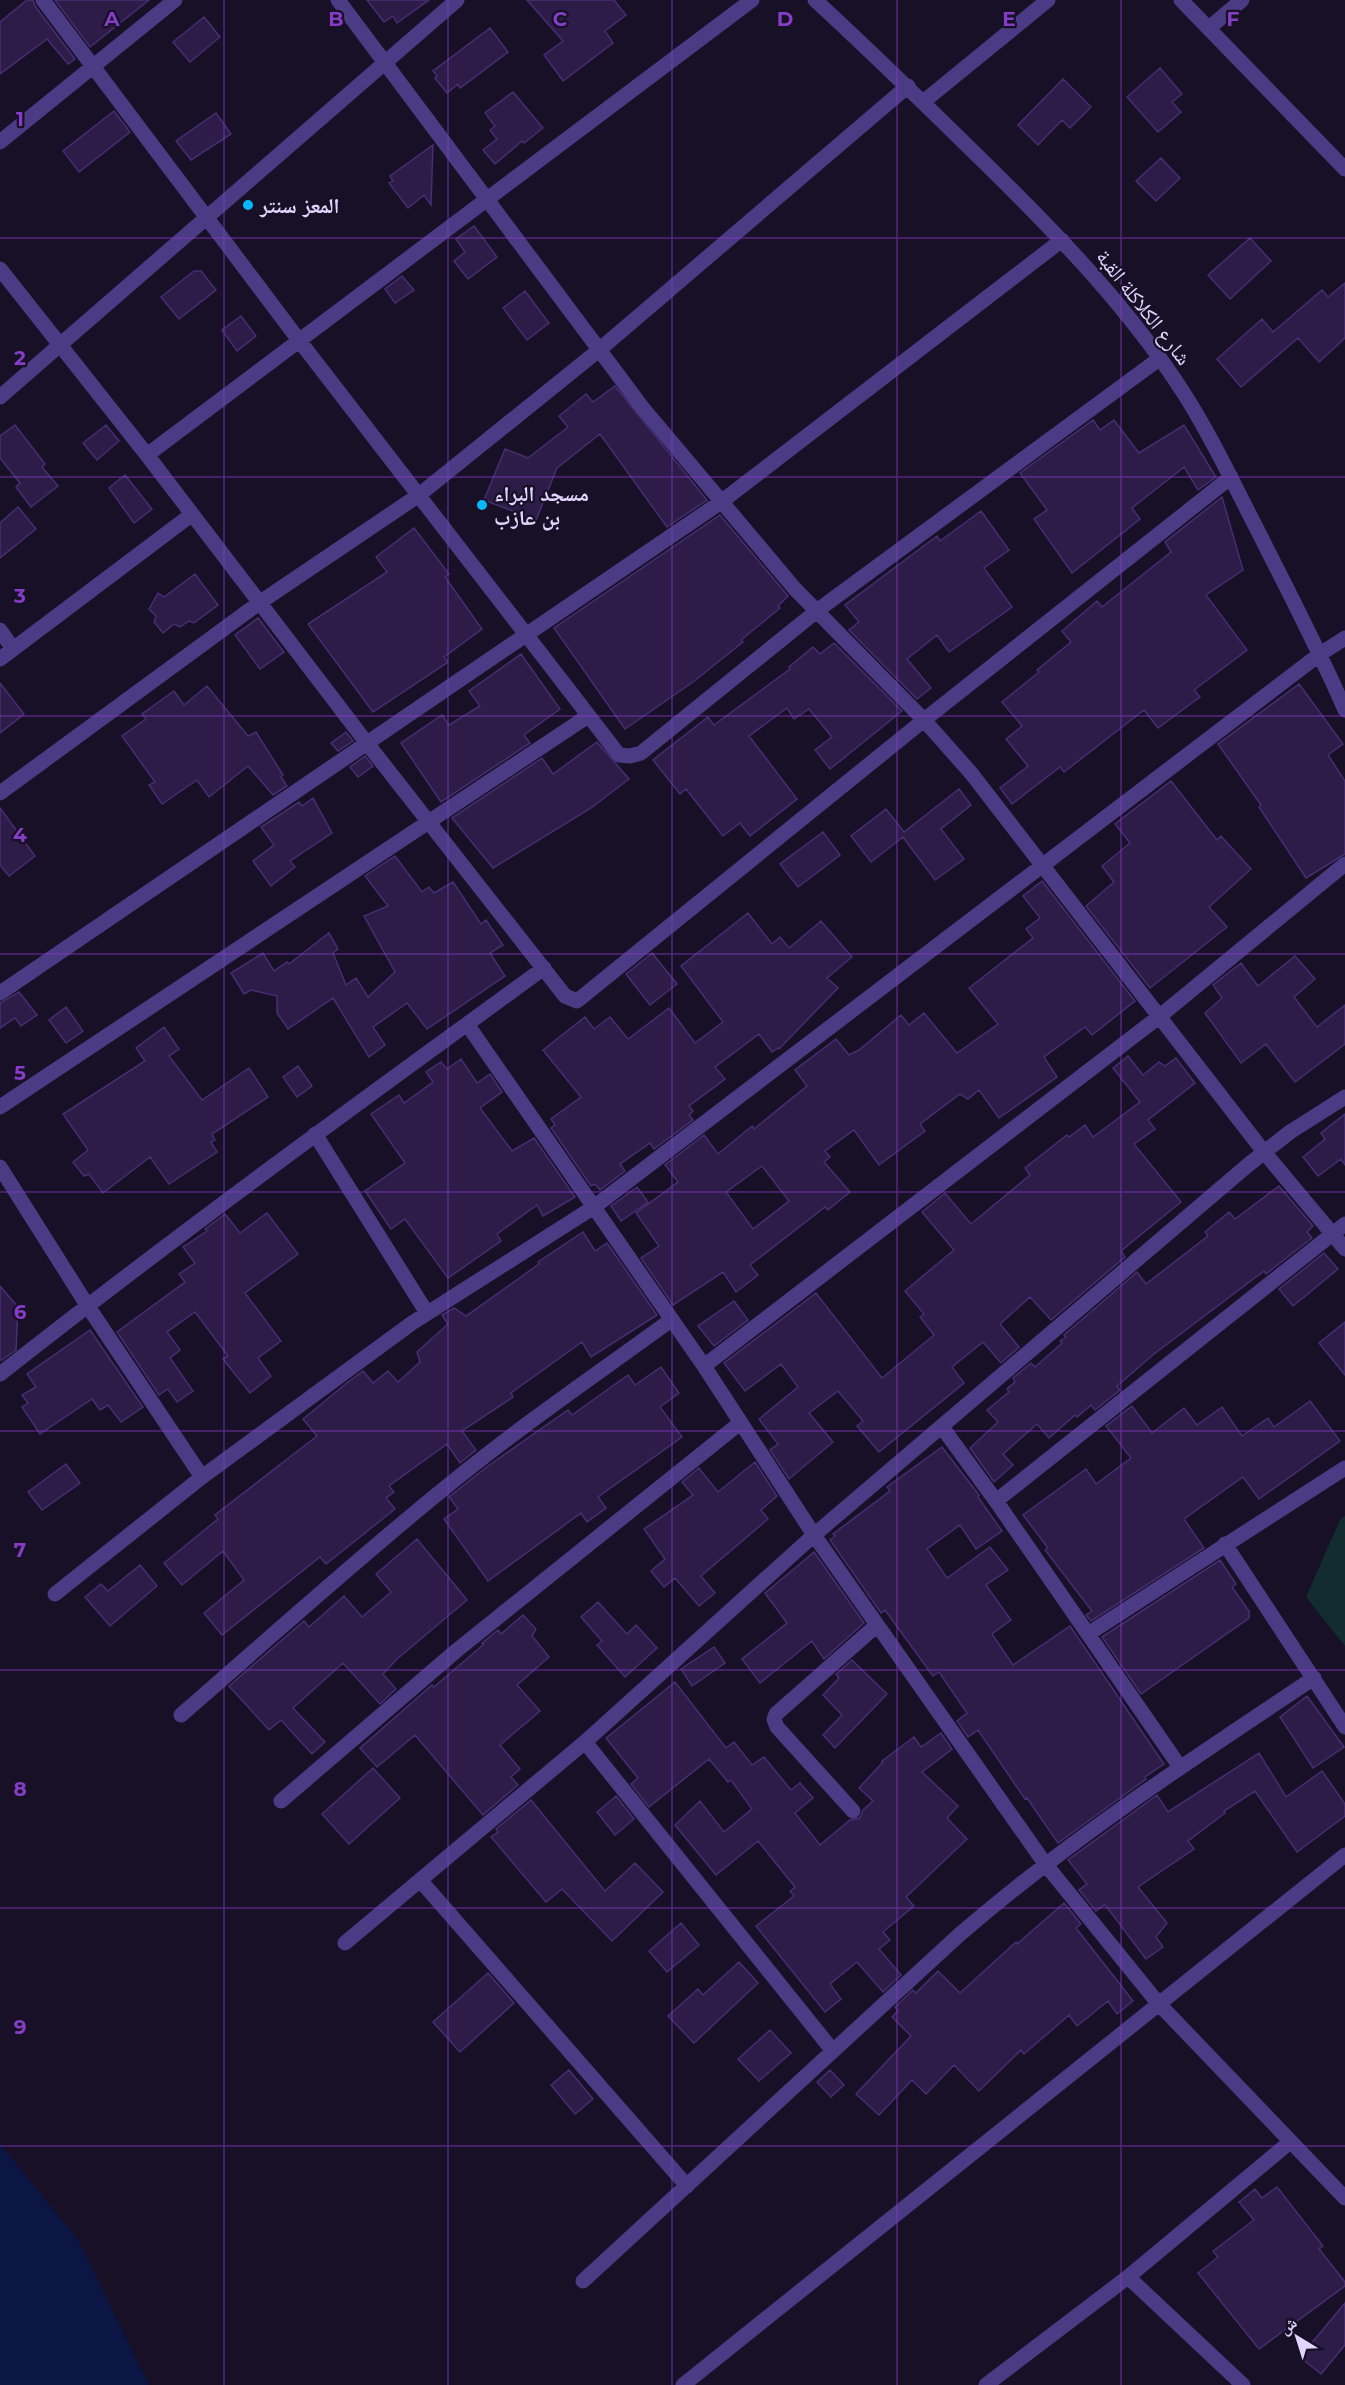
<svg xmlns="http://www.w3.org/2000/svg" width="1345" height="2385" font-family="Montserrat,'Noto Naskh Arabic',sans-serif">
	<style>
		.green { fill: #132c30 }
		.water { fill: #0b1644 }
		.building { fill: #2c1c47; stroke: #472e72; stroke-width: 1.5; fill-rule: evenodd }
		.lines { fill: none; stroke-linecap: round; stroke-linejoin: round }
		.minor { stroke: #4b3b84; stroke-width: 15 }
		.grid { fill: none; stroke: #853dc5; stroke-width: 1.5; stroke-opacity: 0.55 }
		.poi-dot { fill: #05b8fb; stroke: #171026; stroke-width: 2 }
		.labels { text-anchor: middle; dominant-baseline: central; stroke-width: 4.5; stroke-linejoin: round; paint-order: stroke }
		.poi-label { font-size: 21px; font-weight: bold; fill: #e1d5fe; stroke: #171026; text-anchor: start }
		.street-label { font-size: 21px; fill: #e1d5fe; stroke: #171026 }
		.grid-label { font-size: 20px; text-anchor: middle; font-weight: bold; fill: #853dc5; stroke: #171026; stroke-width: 4.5; stroke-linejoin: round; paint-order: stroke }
	</style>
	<rect width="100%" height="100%" fill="#171026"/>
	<path class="green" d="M1345,1516V1646L1306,1597L1340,1520Z"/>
	<path class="water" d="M0,2144L78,2240L149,2385H0Z"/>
	<path class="building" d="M27,0H33L35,6L75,59L68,64L47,39L0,74V22Z
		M55,0H149L90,47Z
		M367,0H429L397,23L393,16L384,22Z
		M527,0H614L626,15L605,31L613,43L563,81L544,55L563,41Z
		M204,17L220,37L190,62L173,42Z
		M490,28L508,52L460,88L458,84L447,93L435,78L437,76L433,71Z
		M1160,68L1182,94L1172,102L1181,112L1158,132L1127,97Z
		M1063,79L1091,107L1070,128L1062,120L1038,145L1018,125Z
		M513,92L543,128L524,143L522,141L495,164L483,150L497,139L490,130L495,126L485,113Z
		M114,111L130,132L79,172L63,151Z
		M216,113L231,134L191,160L176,141Z
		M433,145L431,205L424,195L408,208L389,183L393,181L390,176Z
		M1161,158L1180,178L1156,201L1136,181Z
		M474,226L497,257L468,279L454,261L465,252L456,239Z
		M1250,238L1271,261L1230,299L1208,275Z
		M194,271H201L216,290L179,319L161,297Z
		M402,276L414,290L395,303L385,289Z
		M1345,283V338L1319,362L1298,338L1241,387L1217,359L1262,319L1273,332L1322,290L1328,297Z
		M525,291L549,323L527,340L503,308Z
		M241,316L256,336L237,351L222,330Z
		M615,386L707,500L667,527L600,434L557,468L536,520L484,500L505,449L528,458L568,427L559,416L586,394L593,402Z
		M1093,420L1100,430L1114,420L1139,453L1184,425L1216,477L1198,490L1184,467L1132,508L1140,519L1072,573L1034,519L1047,510L1020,473Z
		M15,425L45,464L42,467L58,486L31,507L16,487L20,483L0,458V436Z
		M106,425L119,441L97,460L83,443Z
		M125,475L152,509L134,523L109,488Z
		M1222,497L1243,570L1206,595L1247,650L1194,690L1200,697L1158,728L1144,710L1064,772L1060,767L1012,804L1000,788L1028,766L1006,739L1022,726L1002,702L1039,672L1037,670L1071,642L1062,631L1097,601L1102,607L1171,552L1165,542Z
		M18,507L36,529L0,558V523Z
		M981,511L1009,550L984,568L1012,607L949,652L937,635L907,659L931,688L917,699L849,630L859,622L845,605L937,536L940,541Z
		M720,515L788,596L778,606L780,608L741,640L743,642L693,682L625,729L554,628Z
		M414,528L449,574L445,577L482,629L444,657L448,662L373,712L308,624L387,572L376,557Z
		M195,574L218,605L194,623L189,621L180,627L174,624L163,633L154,622L156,616L149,609L158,593L164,597Z
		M258,618L284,652L260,669L235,635Z
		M834,643L902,711L830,769L815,750L832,737L809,709L794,719L787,708L749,736L797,799L750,836L740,823L723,836L686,789L680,794L653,760L708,717L714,725L790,669L789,667L813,647L820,654Z
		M521,654L560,709L524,735L530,743L441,802L401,743L442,715L449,725L480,706L469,691Z
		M0,683L24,714L0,733Z
		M1299,684L1343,744L1328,755L1345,781V854L1306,878L1259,807L1261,805L1218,744Z
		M207,686L248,736L256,732L283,775L281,777L287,786L273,795L248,766L209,797L197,780L162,804L149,785L155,782L122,736L146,719L142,714L174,691L184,705Z
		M346,732L353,741L338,751L331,743Z
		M597,742L629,779L591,808L493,868L452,818L542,758L553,774Z
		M365,756L373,766L358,777L350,767Z
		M1171,781L1217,840L1221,836L1251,869L1209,907L1227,927L1150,988L1086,906L1114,882L1102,866L1130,843L1115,824Z
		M959,789L971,805L941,829L964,859L935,880L903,837L871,862L851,836L886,809L904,832Z
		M313,798L332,833L290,861L295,867L271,886L253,861L274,845L261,827L299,802L302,806Z
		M0,808L35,856L9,876L0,865Z
		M823,832L840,855L798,887L780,864Z
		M395,856L422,892L429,887L434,893L453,882L481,924L486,920L503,945L490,953L505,976L427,1029L407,1003L373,1027L385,1045L369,1057L333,998L288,1029L277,1013V996L251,990L244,994L231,973L263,953L274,971L287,962L289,964L329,933L338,949L333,953L346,985L356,978L368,997L395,972L364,916L388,906L365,876Z
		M1042,881L1135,1001L1092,1035L1085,1027L1044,1057L1057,1077L999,1118L979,1090L968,1099L960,1094L920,1124L925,1131L879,1165L854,1130L825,1151L830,1157L824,1162L850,1192L828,1210L825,1207L750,1265L758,1275L736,1292L723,1272L673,1305L641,1258L659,1246L636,1213L678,1182L665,1165L704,1135L718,1154L752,1126L754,1129L807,1086L795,1070L836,1039L849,1055L859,1050L901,1015L909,1025L924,1013L957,1053L998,1024L969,988L1033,938L1026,929L1040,918L1023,896ZM762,1166L789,1201L753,1229L726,1192Z
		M748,913L772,944L780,937L789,948L821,921L852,957L827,978L838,988L779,1049L778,1048L772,1052L759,1034L715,1067L725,1079L689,1106L693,1111L689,1115L693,1120L654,1149L650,1143L620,1164L625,1171L600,1190L595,1184L591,1186L551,1128L555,1125L551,1119L581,1097L543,1050L585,1017L594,1029L610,1017L628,1039L669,1008L695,1043L723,1022L681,966Z
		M652,953L677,984L650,1005L626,974Z
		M1295,956L1315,979L1294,997L1317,1027L1345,1005V1044L1295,1082L1266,1044L1241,1063L1205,1013L1222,998L1213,985L1241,963L1258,986Z
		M19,992L37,1015L21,1026L15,1018L0,1028V1003Z
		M66,1007L83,1031L66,1043L49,1020Z
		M164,1027L179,1049L169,1056L202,1100L249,1068L268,1097L212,1134L215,1140L211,1142L217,1152L169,1184L150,1157L103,1193L89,1174L84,1176L73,1162L88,1150L63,1114L145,1061L136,1048Z
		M1128,1056L1143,1075L1159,1062L1165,1066L1176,1058L1195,1083L1148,1120L1155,1129L1134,1144L1181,1202L1121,1251L1125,1257L1051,1320L1030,1297L1000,1324L1019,1347L1001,1363L983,1342L952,1367L964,1383L879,1452L857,1426L863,1421L838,1391L809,1413L833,1442L789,1479L770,1450L778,1444L759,1419L798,1387L781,1364L745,1391L724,1363L816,1293L882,1378L934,1335L920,1317L924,1314L905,1291L954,1250L922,1212L945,1193L971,1224L1030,1175L1025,1168L1067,1135L1069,1137L1085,1125L1093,1137L1140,1102L1113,1068Z
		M461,1059L477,1083L490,1074L502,1092L480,1108L512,1151L534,1138L575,1197L543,1216L537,1205L497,1234L501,1241L448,1278L405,1219L391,1229L365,1191L405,1163L371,1114L399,1095L404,1103L433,1082L426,1072L441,1062L447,1069Z
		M298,1066L312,1086L297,1097L283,1077Z
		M1345,1114V1165L1341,1159L1318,1176L1303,1157L1325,1139L1321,1133Z
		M1279,1186L1313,1226L1307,1232L1312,1238L1266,1274L1264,1271L1154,1354L1117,1386L1120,1390L1095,1410L1091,1405L1077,1417L1075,1415L1049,1438L1037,1424L1003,1454L1013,1465L994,1482L970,1448L998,1422L987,1410L1009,1392L1007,1389L1015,1382L1013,1378L1031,1363L1035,1367L1062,1343L1060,1341L1066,1337L1064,1335L1137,1272L1146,1284L1208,1236L1205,1232L1229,1212L1235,1219Z
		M637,1187L648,1202L621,1221L611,1206Z
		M267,1213L298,1254L245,1293L281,1341L258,1358L271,1376L250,1393L223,1359L228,1356L195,1312L167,1332L180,1350L170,1358L193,1391L177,1402L168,1389L159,1395L117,1332L185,1282L179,1274L195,1263L183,1247L207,1231L205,1229L225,1214L240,1233Z
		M583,1232L595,1251L607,1243L657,1315L591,1357L582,1342L511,1393L513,1397L462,1431L476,1450L460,1463L447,1444L389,1486L394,1492L386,1498L395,1509L326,1564L320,1557L222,1635L204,1613L244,1580L223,1551L182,1585L164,1563L218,1519L215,1515L317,1436L303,1419L348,1382L363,1371L373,1383L388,1371L398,1382L420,1362L417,1352L448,1324L442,1315L454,1308L466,1316L539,1264L538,1262Z
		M1324,1253L1338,1269L1293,1306L1279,1289Z
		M0,1286L18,1307L16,1350L2,1360H0Z
		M734,1301L748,1320L714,1346L698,1326Z
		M1345,1322V1375L1319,1343Z
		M90,1330L143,1407L121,1422L108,1405L100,1410L92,1399L40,1434L22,1407L28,1403L22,1395L36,1387L27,1374Z
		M661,1367L679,1393L660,1407L682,1437L598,1497L606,1508L587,1522L581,1513L488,1581L444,1519L458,1509L449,1497L488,1466L568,1410L572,1415L628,1375L635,1385Z
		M1310,1401L1340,1441L1259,1499L1243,1477L1184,1519L1204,1548L1091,1621L1086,1615L1092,1611L1045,1550L1048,1548L1023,1515L1086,1469L1096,1484L1131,1458L1106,1426L1132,1406L1152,1433L1184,1408L1197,1425L1222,1407L1242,1436L1268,1418L1274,1427Z
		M942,1447L979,1495L978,1497L1002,1531L976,1549L960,1525L927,1549L947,1578L990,1547L1008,1570L986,1585L1011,1620L992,1634L1013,1665L1070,1626L1164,1764L1145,1777L1146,1779L1058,1843L1027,1798L1025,1799L978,1730L968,1737L957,1721L967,1713L939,1672L933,1676L885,1610L881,1613L830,1540L835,1536L833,1534L890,1491L887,1487Z
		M755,1462L777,1496L761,1510L768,1519L701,1576L715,1593L699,1606L675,1578L664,1587L651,1571L665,1559L644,1529L693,1495L682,1482L699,1468L718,1492Z
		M66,1464L80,1483L42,1510L28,1492Z
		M417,1539L467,1600L397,1659L383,1674L396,1689L380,1704L343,1663L293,1708L325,1742L312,1754L281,1720L269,1730L229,1686L304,1621L309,1627L344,1596L362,1617L391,1592L376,1574Z
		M814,1552L864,1623L824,1659L812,1641L760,1683L742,1659L787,1623L765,1593Z
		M1220,1560L1236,1584L1232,1587L1249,1611V1618L1141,1694L1102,1637Z
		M140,1565L157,1586L110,1626L85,1597L101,1584L108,1591Z
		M598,1602L627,1634L636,1625L657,1648L625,1677L597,1645L602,1641L581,1617Z
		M523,1615L536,1629L532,1636L549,1657L517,1685L540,1711L500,1745L520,1769L511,1777L518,1785L483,1815L415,1735L377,1767L360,1748L432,1685L434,1687L484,1644L482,1643L498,1630L501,1634Z
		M714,1647L725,1663L692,1686L681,1669Z
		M852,1660L887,1694L835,1748L823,1735L842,1715L823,1695L839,1678L836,1674Z
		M675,1682L726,1748L734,1742L752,1765L764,1757L791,1790L800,1783L813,1798L795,1813L820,1845L850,1820L860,1818L863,1810L873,1801L859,1788L883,1762L882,1761L914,1737L921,1747L941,1733L952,1749L922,1772L958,1806L947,1818L967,1839L906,1897L914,1906L883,1932L890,1940L879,1949L901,1975L883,1992L857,1962L830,1984L841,1999L825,2012L756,1926L794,1896L790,1891L795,1887L758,1841L716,1875L675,1825L700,1801L724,1832L752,1809L731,1780L728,1782L709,1759L649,1807L631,1784L638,1778L606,1738Z
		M1307,1696L1344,1747L1313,1768L1280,1717Z
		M1259,1753L1286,1797L1322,1771L1345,1804V1816L1297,1852L1255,1791L1224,1811L1225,1813L1188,1841L1194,1849L1138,1887L1167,1923L1156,1937L1163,1947L1146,1959L1106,1906L1104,1905L1096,1911L1079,1890L1087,1884L1068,1860L1157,1795L1168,1812Z
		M373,1768L400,1798L349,1844L322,1814Z
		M616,1796L634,1819L615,1835L597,1812Z
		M531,1800L605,1891L635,1863L663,1892L612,1941L562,1889L546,1902L491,1837L498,1832L496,1829Z
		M1064,1903L1081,1924L1076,1928L1133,2001L1117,2014L1108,2001L1077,2026L1069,2015L1024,2054L1021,2050L979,2091L954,2065L926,2094L912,2080L879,2115L856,2094L911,2036L892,2017L898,2011L895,2007L913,1990L916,1993L938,1971L960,1993L1016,1942L1017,1944Z
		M681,1923L699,1945L667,1972L649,1951Z
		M739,1962L758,1983L694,2043L668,2016L698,1989L703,1995Z
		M488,1973L514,2003L460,2052L433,2022Z
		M770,2030L791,2053L759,2081L738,2059Z
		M569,2070L593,2099L575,2114L551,2085Z
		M830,2070L844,2085L831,2097L817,2082Z
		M1277,2187L1323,2246L1319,2249L1345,2282V2286L1259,2349L1198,2273L1218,2257L1213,2251L1254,2220L1239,2202L1255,2189L1262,2198Z
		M1345,2303V2345L1321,2374L1300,2357Z"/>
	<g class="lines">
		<path class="minor" d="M43,0L298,339L619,755L630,756L641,753L818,610L1159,359
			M338,0L642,407L795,589L924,720L971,773L1264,1152L1345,1249
			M815,0C876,56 935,114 994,172C1063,240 1130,310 1183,392C1212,437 1235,487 1260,535C1289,593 1319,650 1345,710
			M1181,0L1345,169
			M1209,28L1242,0
			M923,102L1048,0
			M0,142L175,0
			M0,269L147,455L366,742L565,996L577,1001L924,720L1231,477
			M0,397L457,0
			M147,455L752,0
			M0,630L13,649
			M0,659L191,515
			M0,793L259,603L419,495L599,350L908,86
			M0,993L721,502L1062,240
			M467,1024L704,1366L814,1535L1046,1865L1158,2003L1345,2198
			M0,1107L588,716
			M315,1134L427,1313
			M0,1167L87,1305L202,1477
			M704,1366L1160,1016L1345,864
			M0,1374C178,1234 361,1101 544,968
			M942,1427L996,1501L1180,1767
			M996,1501L1345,1224
			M1225,1544L1345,1727
			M55,1594L202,1477L412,1323L594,1207L1320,654L1345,638
			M1088,1634L1345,1468
			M181,1715C271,1637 359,1557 451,1483C522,1425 597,1374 671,1320
			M585,1742L833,2051
			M281,1801L456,1651L740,1423
			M853,1811L777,1727L774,1719L776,1714L877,1625
			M420,1880L687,2186
			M345,1943L585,1742L814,1535L1248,1165L1290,1132L1345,1097
			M1128,2277L1243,2385
			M583,2281L959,1935C1070,1839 1192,1759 1314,1678
			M683,2385L1345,1855
			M986,2385L1128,2277L1290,2142"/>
	</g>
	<path class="grid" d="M224,0V2385M448,0V2385M672,0V2385M897,0V2385M1121,0V2385M0,238H1345M0,477H1345M0,716H1345M0,954H1345M0,1192H1345M0,1431H1345M0,1670H1345M0,1908H1345M0,2146H1345"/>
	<g class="poi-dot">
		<circle cx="248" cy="205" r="6"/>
		<circle cx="482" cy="505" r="6"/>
	</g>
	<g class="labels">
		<g class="poi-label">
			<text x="260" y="205">المعز سنتر</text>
			<text x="494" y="493">مسجد البراء<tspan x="494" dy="24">بن عازب</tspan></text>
		</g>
		<g class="street-label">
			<text transform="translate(1144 307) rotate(52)">شارع الكلاكلة القبة</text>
		</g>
	</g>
	<g class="grid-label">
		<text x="112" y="26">A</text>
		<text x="336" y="26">B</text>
		<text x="560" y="26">C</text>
		<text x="785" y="26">D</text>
		<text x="1009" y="26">E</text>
		<text x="1233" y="26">F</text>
		<text x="20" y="126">1</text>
		<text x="20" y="365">2</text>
		<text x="20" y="603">3</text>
		<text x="20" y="842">4</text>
		<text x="20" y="1080">5</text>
		<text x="20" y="1319">6</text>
		<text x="20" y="1557">7</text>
		<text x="20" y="1796">8</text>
		<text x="20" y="2034">9</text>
	</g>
	<g transform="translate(1297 2337) rotate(322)" stroke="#171026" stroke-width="4.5" paint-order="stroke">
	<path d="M0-4.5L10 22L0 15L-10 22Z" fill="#e1d5fe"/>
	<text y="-9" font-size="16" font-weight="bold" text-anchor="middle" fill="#e1d5fe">ش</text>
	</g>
</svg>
